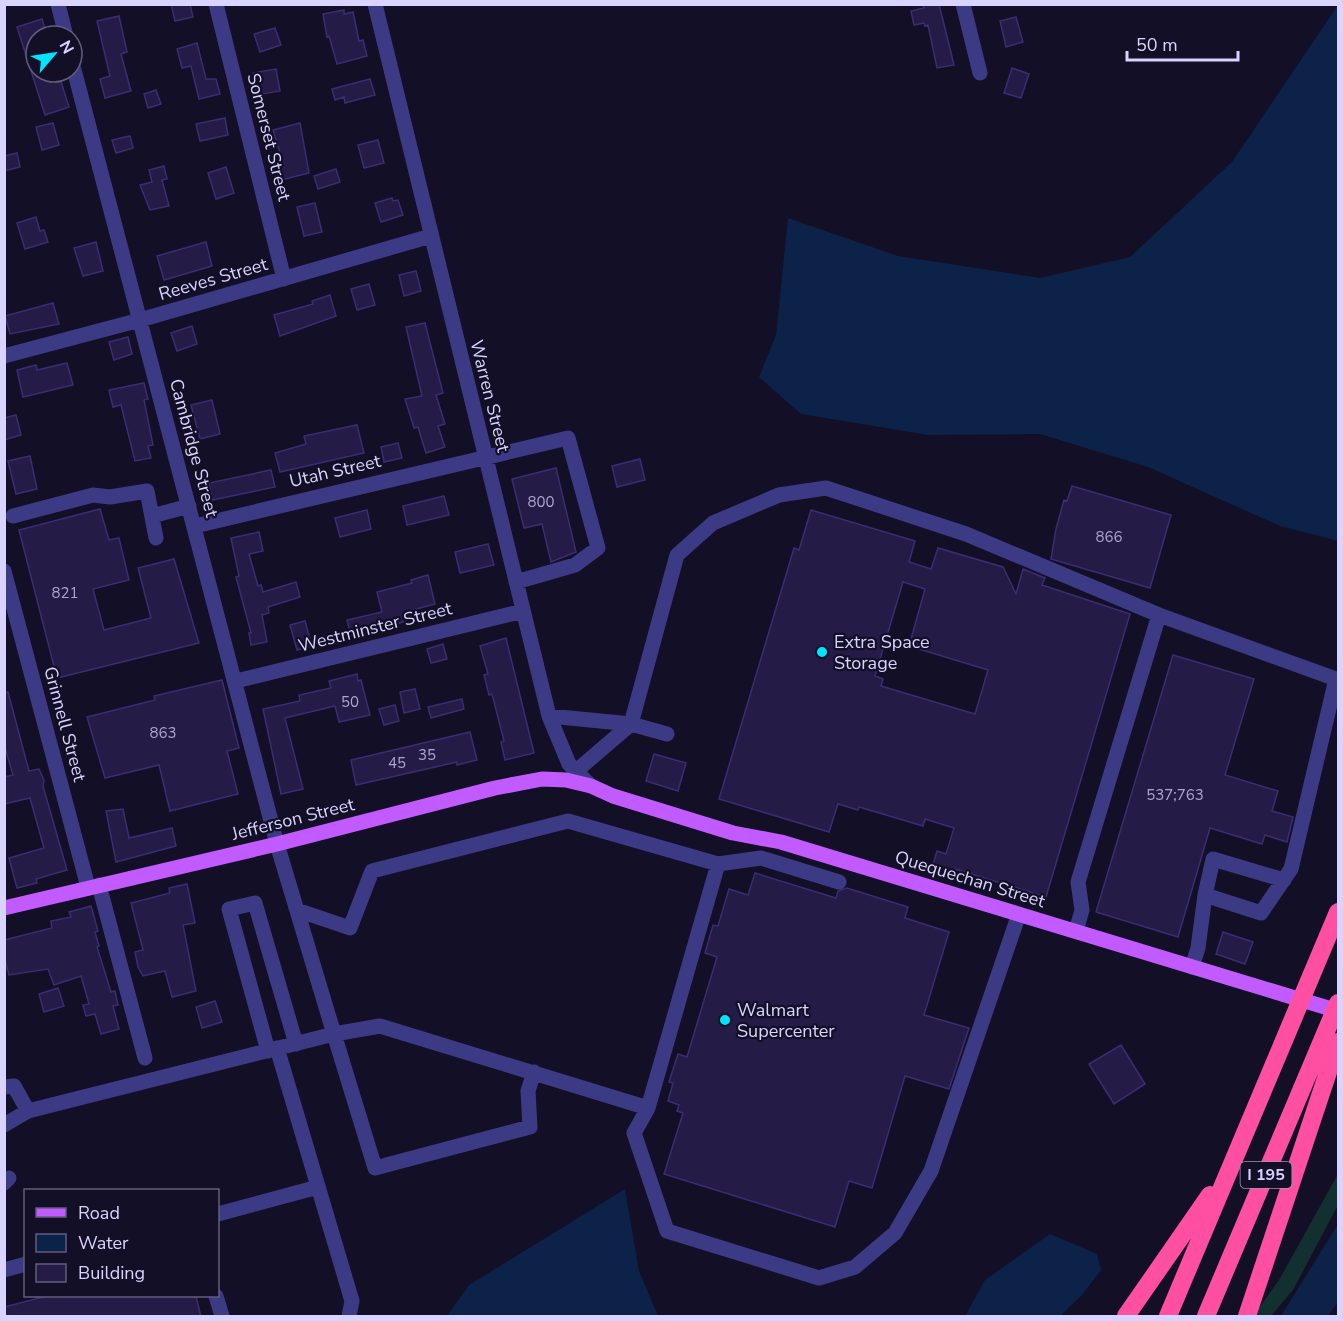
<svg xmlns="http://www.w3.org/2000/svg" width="1343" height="1321" font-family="'Nunito Sans',sans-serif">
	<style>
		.green { fill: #12302f }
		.water { fill: #0c2248 }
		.building { fill: #241b47; stroke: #3b2d73; stroke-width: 1.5; fill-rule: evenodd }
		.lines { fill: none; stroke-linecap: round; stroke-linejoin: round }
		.minor { stroke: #3d3a85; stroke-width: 15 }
		.major { stroke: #c25bff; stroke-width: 15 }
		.highway { stroke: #ff4fa3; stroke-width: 18 }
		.poi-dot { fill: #00e5ff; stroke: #130f26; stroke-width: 2 }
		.labels { text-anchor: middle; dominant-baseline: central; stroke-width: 4.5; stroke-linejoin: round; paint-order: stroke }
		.number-label { font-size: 15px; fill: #aca6d1 }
		.shield { fill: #130f26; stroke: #9e99be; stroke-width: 1.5 }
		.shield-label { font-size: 16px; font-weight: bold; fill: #d9d4ff }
		.street-label { font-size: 18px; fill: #d9d4ff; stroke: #130f26 }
		.poi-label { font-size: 18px; fill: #d9d4ff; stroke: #130f26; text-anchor: start }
	</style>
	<rect width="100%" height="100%" fill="#130f26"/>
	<path class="green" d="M1338,1174V1205L1293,1290L1271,1316H1253L1279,1280Z"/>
	<path class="water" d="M1338,5V541L1280,526L1148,467L1040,434L928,435L801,414L759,377L776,335L788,218L898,256L1040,278L1130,257L1232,162Z
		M625,1189L639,1271L658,1316H447L469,1285Z
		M1338,1224V1302L1328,1316H1281Z
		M1050,1234L1097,1254L1101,1270L1082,1295L1060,1316H965L985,1280Z"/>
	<path class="building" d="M171,4H190L193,17L175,21Z
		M923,4H939L954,65L937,68L928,25L925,26L924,23L914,25L911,11L924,8Z
		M344,10V14L353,12L359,41L363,40L367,56L337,64L329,36L327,37L323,14Z
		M119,16L127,52L121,54L131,91L105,98L100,79L110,76L97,21Z
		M1016,17L1023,42L1006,47L1000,21Z
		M42,19L47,35L36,36V72H58L69,107L45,115L17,27Z
		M275,28L281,45L260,52L254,34Z
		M197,43L206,79H216L220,94L199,99L191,66L182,68L177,49Z
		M1012,68L1029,74L1021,98L1004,93Z
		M276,69L280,91L257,95L253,73Z
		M370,79L375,95L345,103L344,97L335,100L332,89Z
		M156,90L161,104L148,108L144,94Z
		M225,118L228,135L200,141L196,124Z
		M53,123L59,145L42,150L36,127Z
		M300,123L309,173L281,180L277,161L282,160L273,130Z
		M130,136L133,148L116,153L112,140Z
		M378,140L384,163L364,168L358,145Z
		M17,153L20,167L4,171V156Z
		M164,166L167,179L162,180L169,206L150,210L140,185L152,182L149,170Z
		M226,167L234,193L216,199L208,173Z
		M336,169L340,182L318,189L314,176Z
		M392,198L393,201L398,200L403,215L381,222L375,203Z
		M315,203L322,232L304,236L297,207Z
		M36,217L40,231L44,230L48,242L25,249L17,223Z
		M96,242L103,271L83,276L74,248Z
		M206,242L212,266L164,280L157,256Z
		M416,271L421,291L404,296L399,275Z
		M369,284L375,305L357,310L351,289Z
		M330,295L336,316L280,336L274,315L313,304L312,301Z
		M53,303L59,324L10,334L5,316Z
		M425,323L443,393L436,395L445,424L438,426L445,447L426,453L418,427L414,428L405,399L422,396L406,327Z
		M192,326L197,344L177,351L171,333Z
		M128,337L132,354L114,360L109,342Z
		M67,363L73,385L23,397L17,370L36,365L37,370Z
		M144,383L148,399L144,400L153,445L148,446L151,458L135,461L121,405L113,407L109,390Z
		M212,400L220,434L200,439L191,405Z
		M16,415L21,435L4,440V418Z
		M357,425L364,453L280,472L275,453L306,444L304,436Z
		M398,443L402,458L384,462L381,447Z
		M30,456L37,489L16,494L8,461Z
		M640,459L645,480L617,487L612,466Z
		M556,468L576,552L551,562L542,524L524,528L512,479Z
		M271,470L275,487L212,500L209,483Z
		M1072,486L1171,515L1150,588L1051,559L1056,529L1064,500L1067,501Z
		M444,496L449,515L407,525L403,506Z
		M100,509L109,540L119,538L129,580L93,589L104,630L151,618L138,568L174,559L199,643L57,678L19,530Z
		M367,510L371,529L340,537L335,518Z
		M811,510L915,541L909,562L931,569L938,548L1003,567L1016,594L1023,569L1045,578L1042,585L1130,614L1046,897L955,869L952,877L931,871L937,851L946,854L954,828L925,819L923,826L859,807L858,810L838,804L829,832L719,799L794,548L799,550ZM903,582L925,589L909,646L988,670L975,714L881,686L883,679L875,676Z
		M259,532L263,551L249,554L258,586L261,585L263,592L296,582L300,597L268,607L269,613L262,615L267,642L251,645L249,633H251L236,577L239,576L231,538Z
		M488,544L494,565L460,573L455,552Z
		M428,575L435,604L405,612L407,621L351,635L347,620L382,612L377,592L412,583L411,580Z
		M305,621L312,646L297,650L290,625Z
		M506,638L534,753L505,760L501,742L504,741L492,694L489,695L484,675L488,674L480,646Z
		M443,644L447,659L431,663L427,649Z
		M1173,655L1254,679L1225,775L1278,791L1272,811L1293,817L1287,842L1265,835L1262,844L1210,828L1178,937L1096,912Z
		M357,674L358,681L361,680L370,715L339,722L335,706L285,718L303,789L281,794L263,709L300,701L299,695L331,688L329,681Z
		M222,680L239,748L227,751L238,794L170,811L159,765L105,778L87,717L155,700L154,696Z
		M415,689L420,709L404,713L400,692Z
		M4,692H8L29,771L39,769L44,780L43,786L67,870L36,879L37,883L17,888L9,858L44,848L30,798L4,804V777L13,775L4,744Z
		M462,699L464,709L431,718L428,707Z
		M395,705L399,721L384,725L379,709Z
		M470,732L477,760L457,765V762L356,785L351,760Z
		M654,754L686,763L678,791L646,781Z
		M123,809L129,838L172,828L176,846L116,862L106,811Z
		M755,873L836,898L838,891L847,888L908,907L905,918L949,932L924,1015L969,1028L949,1089L905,1076L872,1188L849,1181L835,1227L664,1174L683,1113L677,1111L679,1105L668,1101L673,1083L669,1082L678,1054L687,1057L717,957L705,953L713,925L718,926L729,889L748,895Z
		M187,884L195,923L183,925L196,991L172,997L165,971L143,976L138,967L135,952L143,950L131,903L170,893L169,888Z
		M91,906L98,931L95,932L99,946L97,947L111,992L115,991L118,1005L113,1006L119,1029L101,1034L95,1014L86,1016L83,1005L89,1004L81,976L54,985L48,969L9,975L4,956V940L52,928L51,921L71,917L69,912Z
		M1223,932L1253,942L1245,964L1216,954Z
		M58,988L64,1006L44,1012L39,994Z
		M215,1001L222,1022L202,1028L196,1007Z
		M1121,1045L1145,1084L1114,1104L1089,1064Z
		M47,1296H196L201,1317H4V1307Z"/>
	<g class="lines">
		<path class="minor" d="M58,4L66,36
			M216,4L284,279
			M375,4L549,716L569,764L591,786
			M963,4L980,73
			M4,356L140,320L431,236
			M13,516L93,495L110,497L147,491L156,538
			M152,516L189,506
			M195,526L568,438L598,548L575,565L516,582
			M4,571L88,887
			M236,681L523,611
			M549,716L631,724L575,772
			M667,734L631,724L677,555L713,523L779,495L826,488L966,534L1159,615
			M718,864L761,858L839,882
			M99,885L145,1058
			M1205,895L1213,859L1284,880
			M297,910L350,928L372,871L568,821L718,864L648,1108L380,1026L334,1034L375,1168L530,1127L528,1091L534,1072
			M1076,931L1082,910L1078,882L1159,615L1336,679L1291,869L1261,913L1205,895L1198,948L1192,967
			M277,1048L352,1301L349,1316
			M268,1051L229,909L255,903L296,1044
			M4,1087L14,1086L28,1111
			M648,1108L634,1133L667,1231L819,1278L855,1267L895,1233L931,1171L1019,914
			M4,1125L28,1111L334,1034L277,844L72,62
			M4,1183L9,1178
			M218,1214L318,1187
			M4,1270L26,1264
			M216,1296L222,1316"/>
		<path class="major" d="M4,908L277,844L495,788L542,779L566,780L591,786L613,796L733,833L781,842L1338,1011"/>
		<path class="highway" d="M1126,1316L1210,1195
			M1168,1316L1338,912
			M1206,1316L1338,1003
			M1247,1316L1338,1042"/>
	</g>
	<g class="poi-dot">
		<circle cx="822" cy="652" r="6"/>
		<circle cx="725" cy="1020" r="6"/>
	</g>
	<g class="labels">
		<g class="number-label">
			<text x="541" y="502">800</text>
			<text x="1109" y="537">866</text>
			<text x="65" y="593">821</text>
			<text x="350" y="702">50</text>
			<text x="163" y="733">863</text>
			<text x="427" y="755">35</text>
			<text x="397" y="763">45</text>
			<text x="1175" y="795">537;763</text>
		</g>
		<rect class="shield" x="1240.5" y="1162" width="51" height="26" rx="4.5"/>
		<g class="shield-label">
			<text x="1266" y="1175">I 195</text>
		</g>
		<g class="street-label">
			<text transform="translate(269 137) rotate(76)">Somerset Street</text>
			<text transform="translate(213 279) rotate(-16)">Reeves Street</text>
			<text transform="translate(490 396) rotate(76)">Warren Street</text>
			<text transform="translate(194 448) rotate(75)">Cambridge Street</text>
			<text transform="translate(335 471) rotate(-13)">Utah Street</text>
			<text transform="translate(375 627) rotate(-14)">Westminster Street</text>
			<text transform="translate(65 724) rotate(75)">Grinnell Street</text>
			<text transform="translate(293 819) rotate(-14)">Jefferson Street</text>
			<text transform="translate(970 879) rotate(17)">Quequechan Street</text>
		</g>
		<g class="poi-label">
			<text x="834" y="642">Extra Space<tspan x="834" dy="21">Storage</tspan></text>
			<text x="737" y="1010">Walmart<tspan x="737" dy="21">Supercenter</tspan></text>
		</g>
	</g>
	<rect width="1343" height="1321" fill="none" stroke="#d9d4ff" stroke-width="12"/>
	<rect x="24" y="1189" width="195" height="108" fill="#130f26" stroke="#625e7d" stroke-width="1.5"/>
	<rect x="36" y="1208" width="30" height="9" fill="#c25bff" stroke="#625e7d" stroke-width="1.5"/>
	<text x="78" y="1219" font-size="18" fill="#d9d4ff">Road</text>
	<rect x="36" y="1234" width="30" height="18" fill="#0c2248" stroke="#625e7d" stroke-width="1.5"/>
	<text x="78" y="1249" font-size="18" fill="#d9d4ff">Water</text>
	<rect x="36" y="1264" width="30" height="18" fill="#241b47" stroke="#625e7d" stroke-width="1.5"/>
	<text x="78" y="1279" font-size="18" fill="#d9d4ff">Building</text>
	<g transform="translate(54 54) rotate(61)"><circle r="28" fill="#130f26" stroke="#625e7d" stroke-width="1.5"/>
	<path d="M0-4.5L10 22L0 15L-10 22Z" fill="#00e5ff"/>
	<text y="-9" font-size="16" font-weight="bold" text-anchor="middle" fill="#d9d4ff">N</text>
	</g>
	<path d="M1127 51v9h111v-9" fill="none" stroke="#d9d4ff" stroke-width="3"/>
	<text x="1136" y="51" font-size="18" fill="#d9d4ff" stroke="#130f26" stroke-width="4.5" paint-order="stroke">50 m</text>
</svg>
